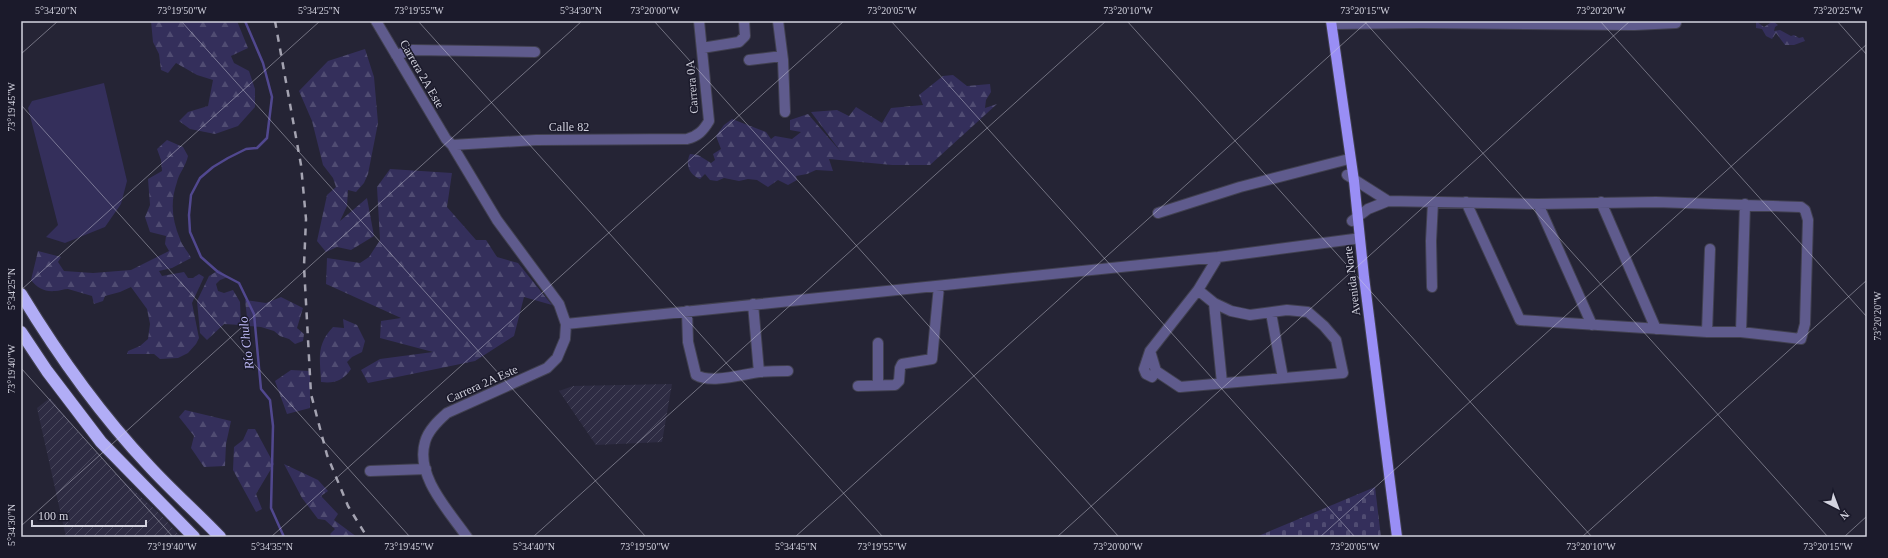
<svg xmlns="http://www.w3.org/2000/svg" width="1888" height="558" font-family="Georgia,serif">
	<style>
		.industrial { fill: url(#industrial-furrows) }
		.grass { fill: #342f5b }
		.forest { fill: url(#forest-firs) }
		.cemetery { fill: url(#cemetery-stones) }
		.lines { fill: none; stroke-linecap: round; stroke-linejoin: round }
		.stream { stroke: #51488f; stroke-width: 2.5 }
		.minor-casing { stroke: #414050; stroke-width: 12 }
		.major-casing { stroke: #414050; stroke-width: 12 }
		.highway-casing { stroke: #414050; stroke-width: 14 }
		.minor { stroke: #5f5b8d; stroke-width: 10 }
		.major { stroke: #998ef5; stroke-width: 10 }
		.highway { stroke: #b1adf6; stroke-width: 12 }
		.rail { stroke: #a4a3b1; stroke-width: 2.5; stroke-dasharray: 7 7; stroke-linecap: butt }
		.ticks { fill: none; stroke: #d3d3df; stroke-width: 1; stroke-opacity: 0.45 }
		.labels { text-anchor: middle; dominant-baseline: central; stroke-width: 3; stroke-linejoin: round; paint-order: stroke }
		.street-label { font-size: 12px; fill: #d3d3df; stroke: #1b1a2b }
		.water-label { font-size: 13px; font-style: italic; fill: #bdb9f6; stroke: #1b1a2b }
		.neatline { fill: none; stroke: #d3d3df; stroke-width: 1.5 }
		.ticks-label { font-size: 10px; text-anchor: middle; fill: #d3d3df }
	</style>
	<defs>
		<pattern id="industrial-furrows" width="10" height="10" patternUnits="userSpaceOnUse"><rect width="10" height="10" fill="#2e2c43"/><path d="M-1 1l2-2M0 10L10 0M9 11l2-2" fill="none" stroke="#4b4a5e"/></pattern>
		<pattern id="forest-firs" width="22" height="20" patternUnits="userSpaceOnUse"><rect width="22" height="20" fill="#342f5b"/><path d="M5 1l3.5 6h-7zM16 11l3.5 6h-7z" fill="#504c72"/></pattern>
		<pattern id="cemetery-stones" width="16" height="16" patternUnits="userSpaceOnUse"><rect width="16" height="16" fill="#342f5b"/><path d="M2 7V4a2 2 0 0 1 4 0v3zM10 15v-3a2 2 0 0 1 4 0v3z" fill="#504c72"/></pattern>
	</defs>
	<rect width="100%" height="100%" fill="#252435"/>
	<path class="industrial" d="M672,384L662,442L596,445L559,391L573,386Z
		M50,398L72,425L121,479L160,514L181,537H66L37,408Z"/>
	<path class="grass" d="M104,83L127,181L121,204L105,227L65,243L46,237L58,225L28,108L32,101Z"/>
	<path class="forest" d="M151,21H237L248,48L231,56L234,63L249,71L255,89V107L238,126L215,134L190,129L179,121L188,112L208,106L213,80L197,75L176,63L168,73L161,70L159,54L153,42Z
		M1756,21L1764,27L1773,21L1778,25L1775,27L1774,31L1780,30L1791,36L1794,35L1799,38L1803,37L1805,41L1794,45H1785L1776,33L1772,39L1766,36L1762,29L1756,28Z
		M365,49L374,77L378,123L368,174L364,183L356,192L348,190L347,206L340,221L367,198L374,236L351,250L337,247L326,252L317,241L327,195L336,187L333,178L323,165L312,121L299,91L328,61Z
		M953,75L967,86L990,84L991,92L986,100L985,108L997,104L930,165H892L829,159L833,171L816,170L807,174L796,176L797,180L788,185L778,180L768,187L757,180L748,179L739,181L724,178L717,181L710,180L705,174L700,179C689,174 685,165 690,154L698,155L711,163L715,160L713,154L721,149L716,136L724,125L732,119L766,132L771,139L775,136L792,139L801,132L790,130V120L808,114L841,152L811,112L837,110L849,116L856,107L882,123L891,108L923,105L919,95L943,76Z
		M167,140L183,147L188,156C186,166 179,173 177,182C170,202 172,220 180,239C182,246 188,251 191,258L172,268L159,271L162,276L184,272L188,278H193L199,274L204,277L192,303L199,338L196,344L188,353L178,358L160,359L154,354H127L128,351L140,346L148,339L150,324L147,309L131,287L120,292L105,296L103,301L94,304L92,296C84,294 76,291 68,289C64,289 59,291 55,291C45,292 37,288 31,280L38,251L61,257L58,262L64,271L93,273L131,270L169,251L165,244L166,236L150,232L145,217L150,205L148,179L162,171L161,160L157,149Z
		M390,169L452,173L447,207L476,240H486L497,257L518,263L552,305L524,297L514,336L475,361L368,383L361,370L380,359L433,352L380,338L381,321L401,318L326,284L327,258L360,263L369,257L380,240L377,187Z
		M219,270L228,277L220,280L216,284L218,291L224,293L233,290L240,302L241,325L224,324L207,340L200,333L197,301L209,276Z
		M281,297L303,308L297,328L304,334L303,341L295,344L289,339L280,336L274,331L261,327L248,326L245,300L266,303Z
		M343,319L357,325L365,341L362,352L352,357L347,362L351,369C344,380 334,384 321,382C320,358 316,345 333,327L344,328Z
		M291,370L310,371V408L287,414L275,381Z
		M185,410L231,421L226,444L225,466L204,467L191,448L194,436L179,417Z
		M248,429H255L274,464L256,494L262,509L256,512L233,470L234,447L243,440Z
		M284,464L318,480L328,491L321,496L338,514L334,520L357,537H332L330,534L335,529L325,520L318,519L302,498Z"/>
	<path class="cemetery" d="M1375,487L1381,537H1256Z"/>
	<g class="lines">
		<path class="stream" d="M245,21L263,63L272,97L267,138L257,148L246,149L228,158L213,167L200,178L191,195L189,215L190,232L201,257L218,272L239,283L254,314L261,389L270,400L273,426L271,508L284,537"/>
		<g class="minor-casing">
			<path id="minor" d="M376,21L446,139L452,145L497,220L559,304L566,324L565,339L557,358L547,368L447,413C439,420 428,430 425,442C415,476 449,511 467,537
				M778,21L783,60L785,112
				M1332,24L1421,23L1634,25L1676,23V21
				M702,48L739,42L745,36L744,21
				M396,55L412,50L535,52
				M749,60L782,56
				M452,145L536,140L687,139C698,136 703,131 709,121L699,21
				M1347,175L1388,201
				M1601,202L1656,329
				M1538,204L1592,325
				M1158,213L1240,187L1345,160
				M1352,221L1368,209L1388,201L1538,204L1656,202L1801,207L1805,210L1808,220L1805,324L1801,339L1741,332H1707L1520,320L1466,202
				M1432,287L1431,241L1433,202
				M1214,303L1222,383
				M753,304L759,372
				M687,311L688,342L696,375C711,384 743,374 760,372C770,371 779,371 788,371
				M1271,313L1283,378
				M566,324L1218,257L1354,239
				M1707,332L1710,249
				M1741,332L1745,204
				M878,343V385
				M1150,351L1156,371L1152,377L1146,374L1144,369L1150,351L1198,290L1218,257
				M1156,371L1180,387L1343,373L1336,340L1324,326L1308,312L1287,310L1250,315L1231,311L1214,303L1198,290
				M858,386L895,385L899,381L900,368L902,364L932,359L939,286
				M370,471L426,469"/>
		</g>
		<g class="major-casing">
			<path id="major" d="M1331,21L1354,181L1364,277L1397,537"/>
		</g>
		<g class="highway-casing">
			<path id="highway" d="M21,294C58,355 100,414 149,466C172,491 197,513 220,537
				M21,332L47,371L101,442L194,537"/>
		</g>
		<use href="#minor" class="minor"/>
		<use href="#major" class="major"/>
		<use href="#highway" class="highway"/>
		<path class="rail" d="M275,21L301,165L306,219L304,266L311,394L327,455L348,506L367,537"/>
	</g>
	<path class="ticks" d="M181,21L646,537M418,21L883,537M654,21L1119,537M891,21L1355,537M1127,21L1592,537M1364,21L1828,537M1600,21L1867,317M1837,21L1867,55M21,54L58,21M21,105L410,537M21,290L320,21M21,368L173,537M21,526L582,21M271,537L844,21M533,537L1106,21M795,537L1368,21M1057,537L1630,21M1320,537L1867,44M1582,537L1867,280M1844,537L1867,516"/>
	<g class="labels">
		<g class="street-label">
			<text transform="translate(422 74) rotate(60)">Carrera 2A Este</text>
			<text transform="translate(692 87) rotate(-95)">Carrera 0A</text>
			<text x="569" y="127">Calle 82</text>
			<text transform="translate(1352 281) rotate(-97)">Avenida Norte</text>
			<text transform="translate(482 384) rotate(-24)">Carrera 2A Este</text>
		</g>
		<g class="water-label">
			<text transform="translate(246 343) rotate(-97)">Río Chulo</text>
		</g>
	</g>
	<rect width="1888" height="558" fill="none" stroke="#1b1a2b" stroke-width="44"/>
	<g transform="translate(1838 508) rotate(138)" stroke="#1b1a2b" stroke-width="3" paint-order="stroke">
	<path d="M0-3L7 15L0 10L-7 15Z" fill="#d3d3df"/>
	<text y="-6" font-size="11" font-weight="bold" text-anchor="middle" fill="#d3d3df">N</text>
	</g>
	<path d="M32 520v6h114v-6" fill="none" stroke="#d3d3df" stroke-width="2"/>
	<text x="38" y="520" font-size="12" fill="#d3d3df" stroke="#1b1a2b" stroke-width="3" paint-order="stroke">100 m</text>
	<rect x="22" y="22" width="1844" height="514" class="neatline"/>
	<g class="ticks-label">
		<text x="56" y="14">5°34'20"N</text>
		<text x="182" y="14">73°19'50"W</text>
		<text x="319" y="14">5°34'25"N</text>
		<text x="419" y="14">73°19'55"W</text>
		<text x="581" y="14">5°34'30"N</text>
		<text x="655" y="14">73°20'00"W</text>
		<text x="892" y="14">73°20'05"W</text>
		<text x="1128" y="14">73°20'10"W</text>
		<text x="1365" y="14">73°20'15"W</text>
		<text x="1601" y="14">73°20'20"W</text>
		<text x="1838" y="14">73°20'25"W</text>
		<text transform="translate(11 107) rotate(-90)" y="4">73°19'45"W</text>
		<text transform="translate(11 289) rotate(-90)" y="4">5°34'25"N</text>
		<text transform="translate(1877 316) rotate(-90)" y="4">73°20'20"W</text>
		<text transform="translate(11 369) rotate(-90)" y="4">73°19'40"W</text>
		<text transform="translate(11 525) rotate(-90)" y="4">5°34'30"N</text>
		<text x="172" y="550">73°19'40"W</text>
		<text x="272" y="550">5°34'35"N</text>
		<text x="409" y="550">73°19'45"W</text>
		<text x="534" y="550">5°34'40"N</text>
		<text x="645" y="550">73°19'50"W</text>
		<text x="796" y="550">5°34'45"N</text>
		<text x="882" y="550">73°19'55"W</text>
		<text x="1118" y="550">73°20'00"W</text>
		<text x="1355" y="550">73°20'05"W</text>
		<text x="1591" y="550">73°20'10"W</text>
		<text x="1828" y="550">73°20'15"W</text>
	</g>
</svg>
